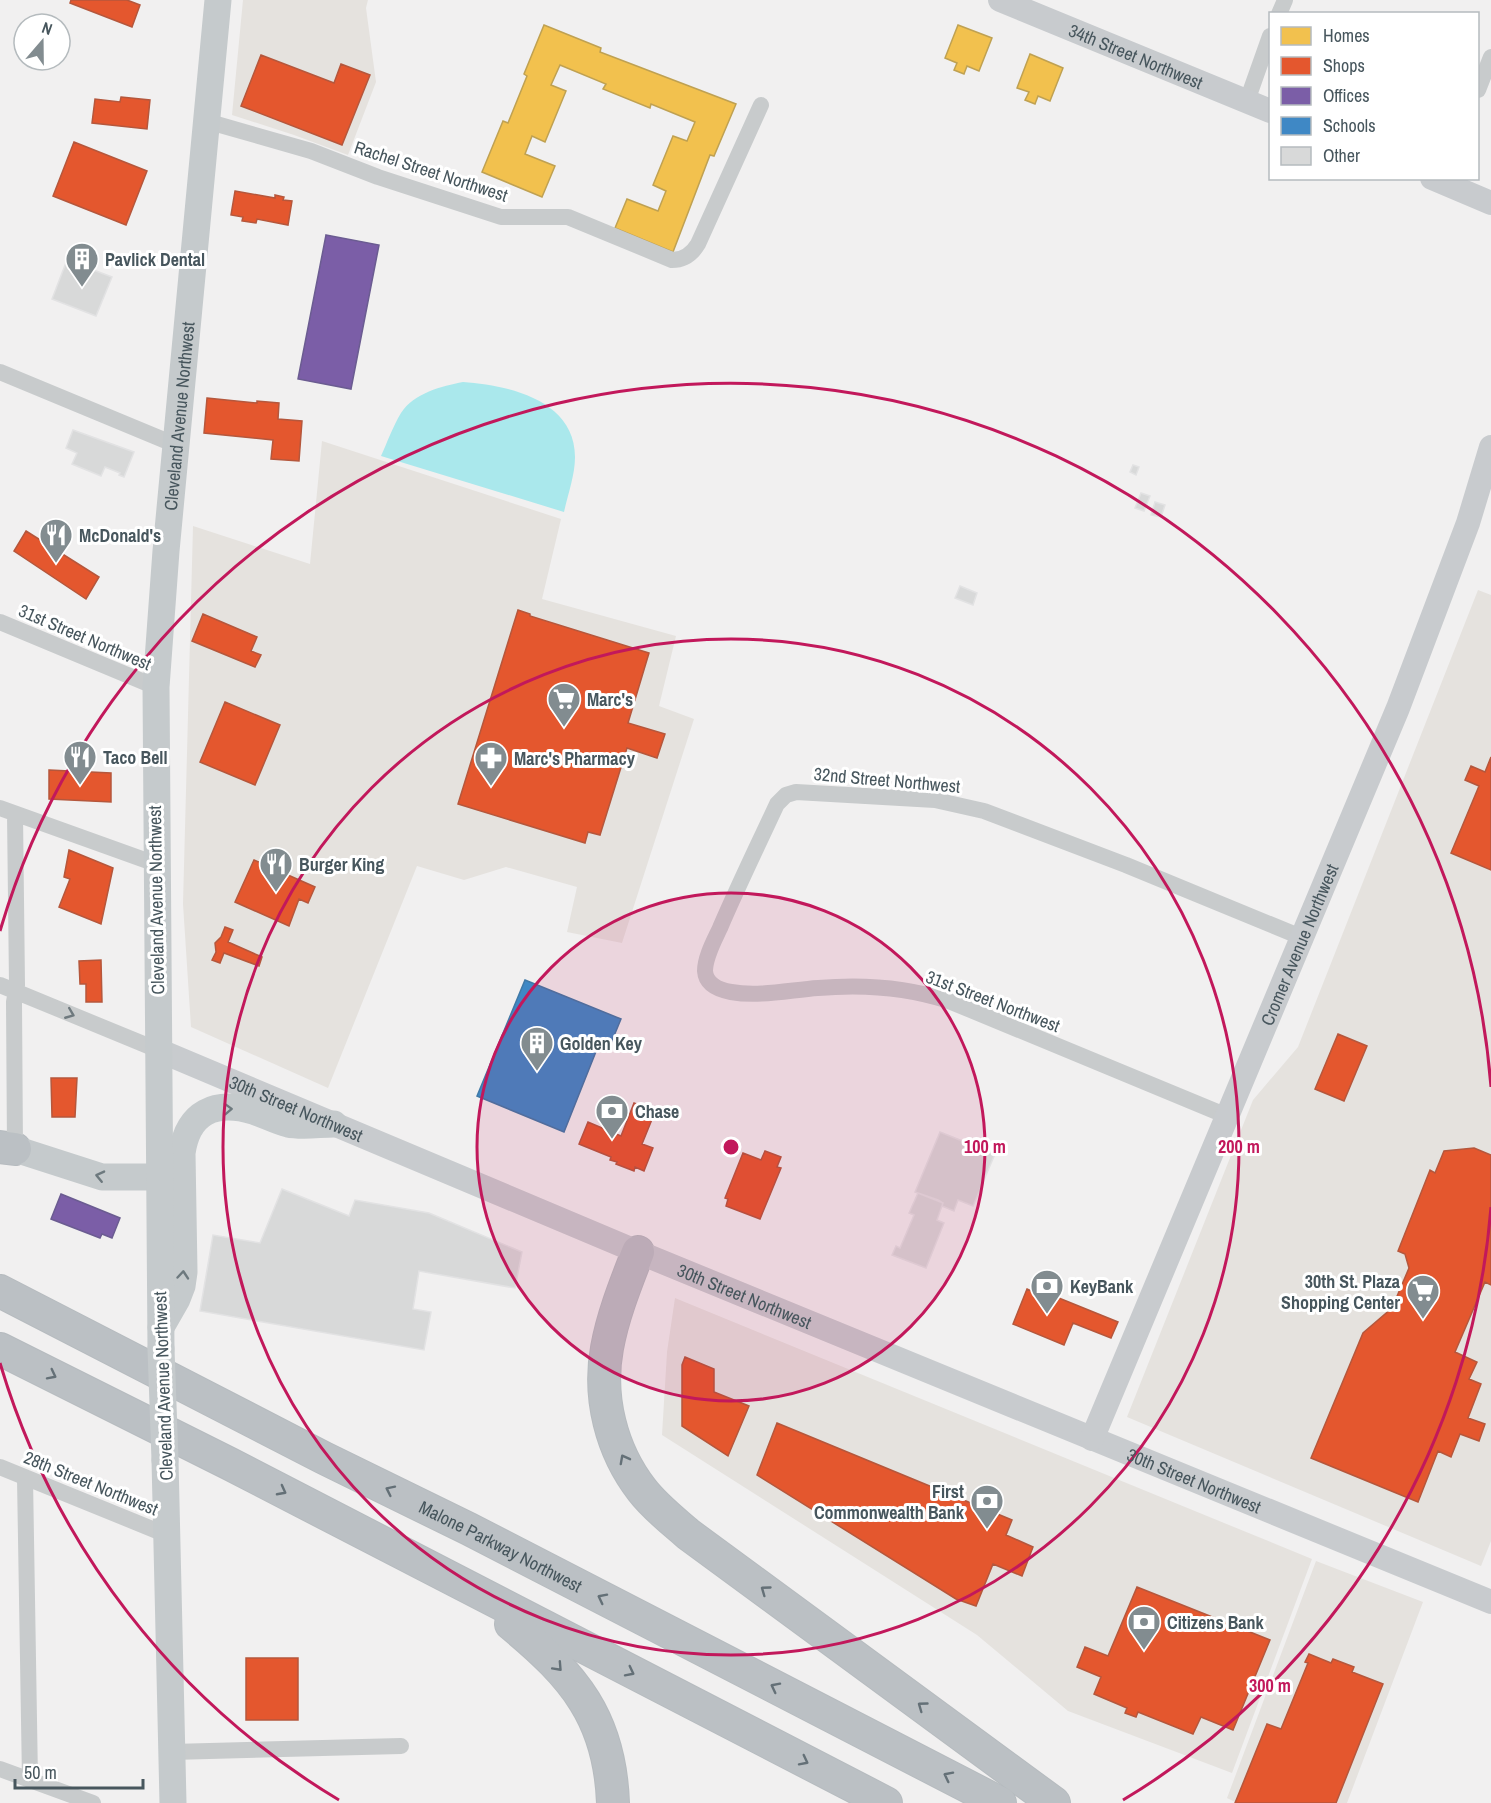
<svg xmlns="http://www.w3.org/2000/svg" width="1491" height="1803" font-family="'Archivo Narrow',sans-serif">
	<style>
		.commercial { fill: #e5e2de }
		.water { fill: #aae8ec }
		.homes { fill: #f2c14e; stroke: #bfa152; stroke-width: 1.5 }
		.shops { fill: #e4572e; stroke: #b5573c; stroke-width: 1.5 }
		.offices { fill: #7b5ea7; stroke: #6b5c91; stroke-width: 1.5 }
		.schools { fill: #3f88c5; stroke: #4179a6; stroke-width: 1.5 }
		.building { fill: #d8d9d9; stroke: #e2e2e3; stroke-width: 1.5 }
		.lines { fill: none; stroke-linecap: round; stroke-linejoin: round }
		.highway-casing { stroke: #b6bbbf; stroke-width: 34 }
		.street { stroke: #c8cbcc; stroke-width: 16 }
		.secondary { stroke: #c8cbce; stroke-width: 24 }
		.primary { stroke: #c5cacc; stroke-width: 27 }
		.highway { stroke: #bbc0c4; stroke-width: 32 }
		.primary-bridge { stroke: #c5cacc; stroke-width: 27 }
		.oneway { stroke: #6e797e }
		.oneway2 { stroke: #6d797e }
		.oneway3 { stroke: #647077 }
		.ring { fill: none; stroke: #c2185b; stroke-width: 3 }
		.labels { text-anchor: middle; dominant-baseline: central; stroke-width: 6; stroke-linejoin: round; paint-order: stroke }
		.street-label { font-size: 18px; fill: #47565d; stroke: #fff }
		.poi-label { font-size: 18px; font-weight: bold; fill: #47565d; stroke: #fff; text-anchor: start }
		.centre { fill: #c2185b; stroke: #fff; stroke-width: 3 }
		.ring-label { font-size: 18px; text-anchor: middle; font-weight: bold; fill: #c2185b; stroke: #fff; stroke-width: 6; stroke-linejoin: round; paint-order: stroke }
	</style>
	<rect width="100%" height="100%" fill="#f1f0f0"/>
	<path class="commercial" d="M243,0H368L366,8L376,82L348,155L294,135L232,115Z
		M322,441L561,519L542,599L676,636L659,706L694,719L622,943L567,932L577,887L506,867L464,880L417,866L328,1088L191,1027L183,904L193,526L310,564Z
		M1478,590L1491,595V1541L1481,1566L1127,1417L1253,1100L1298,1047Z
		M675,1298L1312,1559L1232,1773L1068,1711L977,1635L662,1435L667,1352Z
		M1316,1561L1423,1602L1347,1803H1237L1227,1798Z"/>
	<path class="water" d="M463,382C508,385 575,400 575,457C575,475 568,494 564,512L381,456C387,443 393,426 401,413C414,393 442,386 463,382Z"/>
	<path class="homes" d="M544,25L601,48L600,52L736,104L714,156L710,155L673,252L615,228L627,199L658,211L666,191L653,185L673,136L687,141L695,122L651,104L650,108L603,89L606,84L560,65L551,85L566,91L545,142L532,136L525,154L555,166L542,197L482,172L503,121L508,123L527,76L524,74Z
		M958,25L992,38L979,71L967,66L964,74L954,70L957,63L945,58Z
		M1030,54L1063,68L1050,101L1038,96L1035,104L1025,100L1029,92L1017,88Z"/>
	<path class="shops" d="M71,0H127L140,5L132,27L70,3Z
		M261,55L334,83L341,64L370,75L342,145L241,106Z
		M121,97L150,100L147,129L92,123L95,99L120,102Z
		M74,142L147,171L126,225L53,196Z
		M235,191L275,198V195L284,197L283,200L292,201L288,225L257,219L256,223L242,221L243,217L231,215Z
		M207,398L257,403V401L279,403L278,419L302,421L299,461L271,459L273,440L204,433Z
		M26,531L99,577L86,599L14,551Z
		M518,610L530,614V616L649,653L628,723L665,734L657,758L627,748L600,835L588,832L585,843L458,804Z
		M203,614L257,637L251,651L261,655L255,667L192,641Z
		M225,702L280,725L255,785L200,762Z
		M1491,757V870L1451,853L1479,786L1465,780L1471,766L1485,772Z
		M49,770L111,773V802L49,799Z
		M69,850L113,868L101,924L59,907L70,879L64,877Z
		M254,860L315,887L308,903L299,899L289,926L235,902Z
		M225,927L233,930L228,942L262,957L259,966L224,953L220,963L212,960L216,952L215,943L221,937Z
		M101,960L102,1002H86V984H80L79,961Z
		M1338,1034L1367,1046L1344,1101L1315,1089Z
		M51,1078H77L75,1117H52Z
		M634,1103L655,1112L642,1144L653,1148L644,1171L635,1167L634,1171L616,1164L617,1162L610,1160L611,1157L579,1144L588,1122L621,1136Z
		M1474,1148L1491,1155V1285L1485,1282L1455,1352L1477,1362L1469,1379L1481,1384L1468,1418L1485,1424L1479,1441L1460,1434L1451,1457L1438,1451L1418,1502L1311,1458L1363,1333L1392,1308L1409,1268L1405,1254L1398,1251L1430,1170L1435,1173L1444,1151Z
		M765,1151L781,1157L777,1167L781,1168L760,1219L726,1206L728,1199L725,1198L743,1153L761,1160Z
		M1027,1289L1042,1296L1044,1292L1118,1322L1111,1338L1073,1323L1064,1345L1013,1324Z
		M685,1357L714,1369V1392L749,1406L728,1456L682,1426V1365Z
		M777,1423L1012,1520L1006,1535L1033,1547L1022,1576L993,1564L976,1606L956,1599L757,1475Z
		M1137,1587L1270,1640L1233,1730L1201,1717L1193,1734L1138,1712L1136,1717L1125,1713L1127,1708L1094,1694L1101,1677L1077,1667L1085,1647L1108,1656Z
		M1309,1654L1331,1663L1333,1659L1354,1667L1352,1672L1383,1684L1336,1803H1235L1267,1724L1281,1729L1308,1663L1305,1662Z
		M246,1658H298V1720H246Z"/>
	<path class="offices" d="M326,235L379,245L351,389L298,379Z
		M61,1194L120,1218L112,1238L102,1234L100,1238L51,1219Z"/>
	<path class="schools" d="M525,980L621,1019L609,1048L599,1044L564,1132L477,1096Z"/>
	<path class="building" d="M67,260L112,277L96,316L52,299Z
		M73,430L134,452L124,477L119,475L120,473L105,467L101,476L72,464L77,453L66,448Z
		M1133,465L1139,467L1136,475L1130,472Z
		M1141,493L1150,496L1144,511L1135,508Z
		M1155,502L1165,505L1161,517L1151,515Z
		M960,586L977,593L973,605L955,598Z
		M940,1132L995,1154L973,1206L958,1200L954,1211L942,1206L943,1203L938,1200L915,1192Z
		M282,1189L349,1216L355,1200L429,1213L522,1252L515,1288L419,1271L413,1309L431,1312L424,1350L200,1311L213,1235L260,1243Z
		M918,1193L943,1203L937,1220L944,1223L926,1268L892,1255L896,1246L900,1248L914,1215L909,1213Z"/>
	<g class="lines">
		<g class="highway-casing">
			<g id="highway">
				<path d="M0,1147L15,1149"/>
				<path d="M638,1252C626,1283 613,1315 607,1348C598,1397 611,1450 642,1490C655,1507 672,1520 688,1534L1054,1803"/>
				<path id="s5" d="M0,1291L324,1458L469,1529L1000,1803"/>
				<path d="M0,1349L230,1464L886,1803"/>
				<path d="M511,1624C574,1676 610,1718 613,1803"/>
			</g>
		</g>
		<path class="street" d="M1279,14L1285,0
			M1478,90L1491,57
			M1247,101L1270,36
			M206,121L311,151L378,177L501,217H568L672,260C683,260 692,254 698,244L761,105
			M0,372L176,445
			M0,622L156,687
			M0,808L156,864
			M0,985L158,1050
			M1227,1116L949,1001C906,987 863,984 818,988C790,990 759,997 731,992C720,990 706,985 705,971C705,957 714,941 720,928C738,886 758,845 777,804L786,795L796,792L935,800L984,811L1126,865L1301,937
			M10,1147L15,1149L14,1002L17,985L15,814
			M0,1467L167,1535
			M25,1478L30,1780
			M172,1752L401,1746
			M0,1769L93,1803"/>
		<g class="secondary">
			<path id="s1" d="M1000,0L1270,111"/>
			<path d="M1432,178L1491,203"/>
			<path id="s2" d="M158,1050L638,1252L1491,1602"/>
			<path id="s3" d="M1092,1439L1398,708L1468,523L1491,447"/>
		</g>
		<g class="primary">
			<path d="M15,1149L102,1177H158"/>
			<path d="M161,1327L177,1299L182,1286L184,1272L182,1153C188,1112 215,1100 253,1111C265,1115 276,1121 288,1124C302,1127 320,1124 334,1124"/>
			<path id="s4" d="M161,1349L156,687L166,551L218,0"/>
			<path d="M165,1460L173,1803"/>
		</g>
		<use href="#highway" class="highway"/>
		<path class="primary-bridge" d="M161,1349L165,1460"/>
	</g>
	<defs><path id="oneway-chevron" d="M-2-3.5L2.5 0L-2 3.5" fill="none" stroke-width="1.6" stroke-linecap="round" stroke-linejoin="round" transform="scale(1.5)"/></defs>
	<use class="oneway" href="#oneway-chevron" transform="translate(70 1014) rotate(22)"/>
	<g class="oneway2">
		<use href="#oneway-chevron" transform="translate(228 1109) rotate(-2)"/>
		<use href="#oneway-chevron" transform="translate(100 1176) rotate(-167)"/>
		<use href="#oneway-chevron" transform="translate(183 1275) rotate(-85)"/>
	</g>
	<g class="oneway3">
		<use href="#oneway-chevron" transform="translate(52 1375) rotate(27)"/>
		<use href="#oneway-chevron" transform="translate(624 1459) rotate(-118)"/>
		<use href="#oneway-chevron" transform="translate(390 1490) rotate(-154)"/>
		<use href="#oneway-chevron" transform="translate(282 1491) rotate(28)"/>
		<use href="#oneway-chevron" transform="translate(765 1590) rotate(-144)"/>
		<use href="#oneway-chevron" transform="translate(602 1598) rotate(-153)"/>
		<use href="#oneway-chevron" transform="translate(558 1667) rotate(47)"/>
		<use href="#oneway-chevron" transform="translate(630 1672) rotate(27)"/>
		<use href="#oneway-chevron" transform="translate(775 1687) rotate(-153)"/>
		<use href="#oneway-chevron" transform="translate(922 1706) rotate(-144)"/>
		<use href="#oneway-chevron" transform="translate(804 1761) rotate(27)"/>
		<use href="#oneway-chevron" transform="translate(948 1776) rotate(-153)"/>
	</g>
	<circle cx="731" cy="1147" r="254" fill="#c2185b" fill-opacity=".12"/>
	<g class="ring">
		<circle cx="731" cy="1147" r="254"/>
		<circle cx="731" cy="1147" r="508"/>
		<path d="M1491 1207A762 762 0 0 1 1123 1800M339 1800A762 762 0 0 1 0 1363M0 931A762 762 0 0 1 1491 1087"/>
	</g>
	<defs>
		<g id="building-pin" transform="scale(1.725)"><path d="M0 17L-7.5 6A9.5 9.5 0 1 1 7.5 6Z" fill="#828c90" stroke="#fff"/><path d="M-4-6H4V6H1V3H-1V6H-4ZM-2.5-4.3h1.7v1.8h-1.7ZM.8-4.3h1.7v1.8H.8ZM-2.5-1h1.7V.8h-1.7ZM.8-1h1.7V.8H.8Z" fill="#fff"/></g>
		<g id="restaurant-pin" transform="scale(1.725)"><path d="M0 17L-7.5 6A9.5 9.5 0 1 1 7.5 6Z" fill="#828c90" stroke="#fff"/><path d="M-5-6h1v4h1v-4h1v4h1v-4h1v5L-1.5 .5V6h-2V.5L-5-1ZM5-6V6H3V1.5H1.5Q1.5-4 5-6Z" fill="#fff"/></g>
		<g id="supermarket-pin" transform="scale(1.725)"><path d="M0 17L-7.5 6A9.5 9.5 0 1 1 7.5 6Z" fill="#828c90" stroke="#fff"/><path d="M-6-5.5h2.5l.6 2H6L4.5 2H-2.5L-4.4-4H-6ZM-1.5 3.2a1.3 1.3 0 1 0 .1 0ZM3 3.2a1.3 1.3 0 1 0 .1 0Z" fill="#fff"/></g>
		<g id="pharmacy-pin" transform="scale(1.725)"><path d="M0 17L-7.5 6A9.5 9.5 0 1 1 7.5 6Z" fill="#828c90" stroke="#fff"/><path d="M-2-6h4v4h4v4h-4v4h-4v-4h-4v-4h4Z" fill="#fff"/></g>
		<g id="bank-pin" transform="scale(1.725)"><path d="M0 17L-7.5 6A9.5 9.5 0 1 1 7.5 6Z" fill="#828c90" stroke="#fff"/><path d="M-6-4H6V4H-6ZM0-2.3a2.3 2.3 0 1 0 0 4.6a2.3 2.3 0 1 0 0-4.6Z" fill="#fff"/></g>
	</defs>
	<g fill-rule="evenodd">
		<use href="#building-pin" x="82" y="259"/>
		<use href="#restaurant-pin" x="56" y="535"/>
		<use href="#supermarket-pin" x="564" y="699"/>
		<use href="#restaurant-pin" x="80" y="757"/>
		<use href="#pharmacy-pin" x="491" y="758"/>
		<use href="#restaurant-pin" x="276" y="864"/>
		<use href="#building-pin" x="537" y="1043"/>
		<use href="#bank-pin" x="612" y="1111"/>
		<use href="#bank-pin" x="1047" y="1286"/>
		<use href="#supermarket-pin" x="1423" y="1291"/>
		<use href="#bank-pin" x="987" y="1501"/>
		<use href="#bank-pin" x="1144" y="1622"/>
	</g>
	<g class="labels">
		<g class="street-label">
			<text stroke="none"><textPath href="#s1" startOffset="147">34th Street Northwest</textPath></text>
			<text transform="translate(431 171) rotate(18)">Rachel Street Northwest</text>
			<text stroke="none"><textPath href="#s4" startOffset="934">Cleveland Avenue Northwest</textPath></text>
			<text transform="translate(85 637) rotate(23)">31st Street Northwest</text>
			<text transform="translate(887 780) rotate(5)">32nd Street Northwest</text>
			<text transform="translate(156 900) rotate(-91)">Cleveland Avenue Northwest</text>
			<text stroke="none"><textPath href="#s3" startOffset="536">Cromer Avenue Northwest</textPath></text>
			<text transform="translate(993 1001) rotate(21)">31st Street Northwest</text>
			<text stroke="none"><textPath href="#s2" startOffset="150">30th Street Northwest</textPath></text>
			<text stroke="none"><textPath href="#s2" startOffset="636">30th Street Northwest</textPath></text>
			<text transform="translate(163 1386) rotate(-92)">Cleveland Avenue Northwest</text>
			<text stroke="none"><textPath href="#s2" startOffset="1122">30th Street Northwest</textPath></text>
			<text transform="translate(91 1483) rotate(22)">28th Street Northwest</text>
			<text stroke="none"><textPath href="#s5" startOffset="562">Malone Parkway Northwest</textPath></text>
		</g>
		<g class="poi-label">
			<text x="105" y="259">Pavlick Dental</text>
			<text x="79" y="535">McDonald's</text>
			<text x="587" y="699">Marc's</text>
			<text x="103" y="757">Taco Bell</text>
			<text x="514" y="758">Marc's Pharmacy</text>
			<text x="299" y="864">Burger King</text>
			<text x="560" y="1043">Golden Key</text>
			<text x="635" y="1111">Chase</text>
			<text x="1400" y="1281" text-anchor="end">30th St. Plaza<tspan x="1400" dy="21">Shopping Center</tspan></text>
			<text x="1070" y="1286">KeyBank</text>
			<text x="964" y="1491" text-anchor="end">First<tspan x="964" dy="21">Commonwealth Bank</tspan></text>
			<text x="1167" y="1622">Citizens Bank</text>
		</g>
	</g>
	<circle cx="731" cy="1147" r="9" class="centre"/>
	<g class="ring-label">
		<text x="985" y="1153">100 m</text>
		<text x="1239" y="1153">200 m</text>
		<text x="1270" y="1692">300 m</text>
	</g>
	<rect x="1269" y="12" width="210" height="168" fill="#ffffff" stroke="#b5bbbe" stroke-width="1.5"/>
	<rect x="1281" y="27" width="30" height="18" fill="#f2c14e" stroke="#b5bbbe" stroke-width="1.5"/>
	<text x="1323" y="42" font-size="18" fill="#47565d">Homes</text>
	<rect x="1281" y="57" width="30" height="18" fill="#e4572e" stroke="#b5bbbe" stroke-width="1.5"/>
	<text x="1323" y="72" font-size="18" fill="#47565d">Shops</text>
	<rect x="1281" y="87" width="30" height="18" fill="#7b5ea7" stroke="#b5bbbe" stroke-width="1.5"/>
	<text x="1323" y="102" font-size="18" fill="#47565d">Offices</text>
	<rect x="1281" y="117" width="30" height="18" fill="#3f88c5" stroke="#b5bbbe" stroke-width="1.5"/>
	<text x="1323" y="132" font-size="18" fill="#47565d">Schools</text>
	<rect x="1281" y="147" width="30" height="18" fill="#d8d9d9" stroke="#b5bbbe" stroke-width="1.5"/>
	<text x="1323" y="162" font-size="18" fill="#47565d">Other</text>
	<g transform="translate(42 42) rotate(20)"><circle r="28" fill="#ffffff" stroke="#b5bbbe" stroke-width="1.5"/>
	<path d="M0-4.5L10 22L0 15L-10 22Z" fill="#828c90"/>
	<text y="-9" font-size="16" font-weight="bold" text-anchor="middle" fill="#47565d">N</text>
	</g>
	<path d="M15 1779v9h128v-9" fill="none" stroke="#47565d" stroke-width="3"/>
	<text x="24" y="1779" font-size="18" fill="#47565d" stroke="#ffffff" stroke-width="4.5" paint-order="stroke">50 m</text>
</svg>
